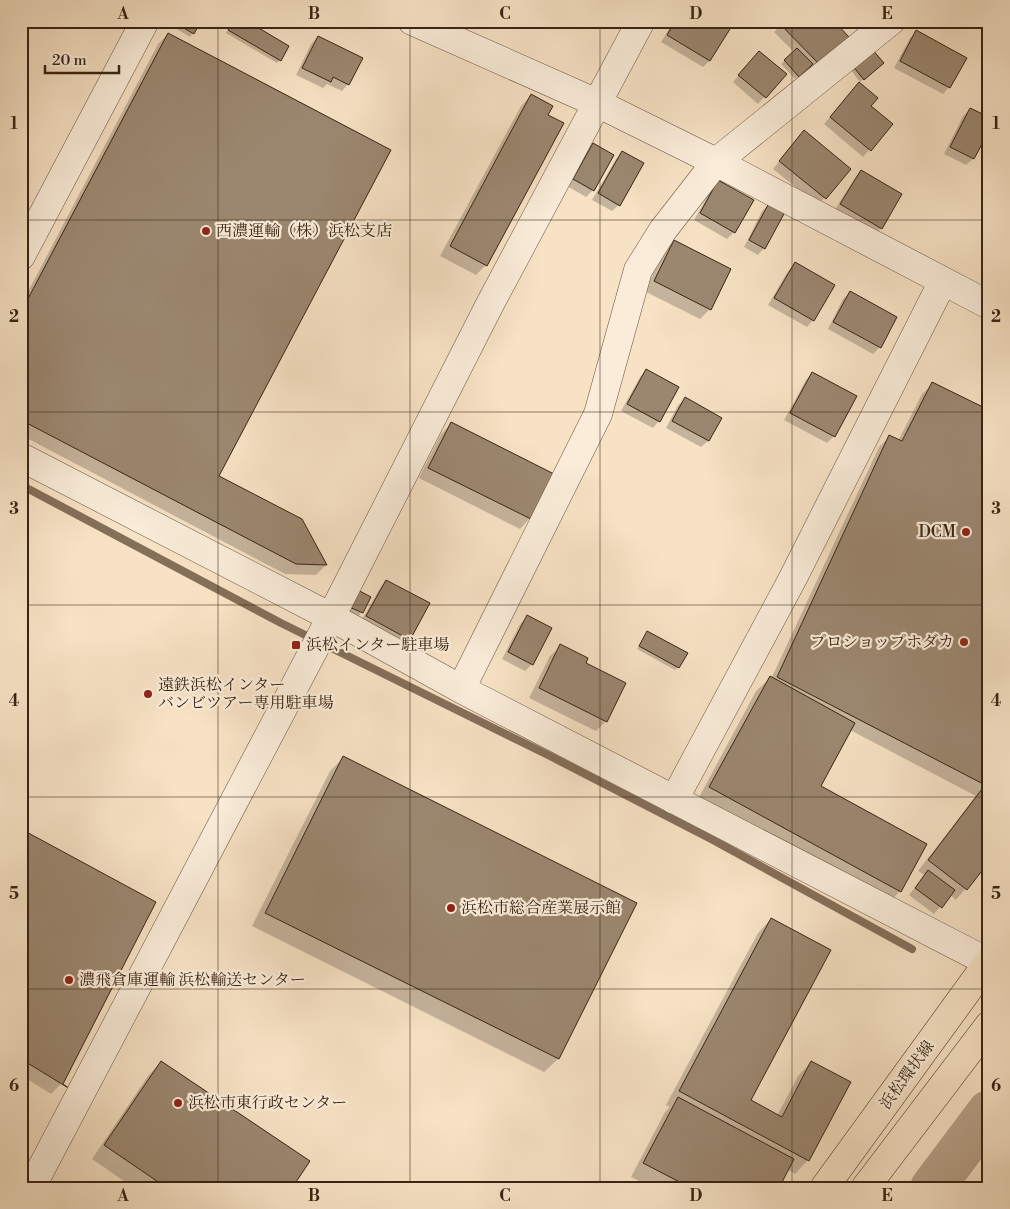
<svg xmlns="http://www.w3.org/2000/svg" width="1010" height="1209" font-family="'Libre Bodoni','Noto Serif JP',serif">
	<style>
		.shadow { fill: #0003 }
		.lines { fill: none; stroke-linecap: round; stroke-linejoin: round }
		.stream { stroke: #846f59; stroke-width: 8 }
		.river { stroke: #b6a188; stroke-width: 44 }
		.building { fill: #9b8770; stroke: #382413 }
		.minor-casing { stroke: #685440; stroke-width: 29 }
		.secondary-casing { stroke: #382413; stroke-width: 29 }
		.primary-casing { stroke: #382413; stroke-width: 29 }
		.minor { stroke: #faecd9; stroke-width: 28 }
		.secondary { stroke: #faecd9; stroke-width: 28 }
		.primary { stroke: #f7e2c5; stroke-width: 28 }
		.grid { fill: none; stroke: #382413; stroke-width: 1; stroke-opacity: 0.55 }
		.poi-dot { fill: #8f2418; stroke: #faecd9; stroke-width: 2 }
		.labels { text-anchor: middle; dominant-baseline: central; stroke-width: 4.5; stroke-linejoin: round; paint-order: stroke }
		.poi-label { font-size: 16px; fill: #382413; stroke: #faecd9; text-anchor: start }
		.street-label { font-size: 16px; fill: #382413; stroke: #faecd9 }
		.neatline { fill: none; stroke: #382413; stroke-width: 2 }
		.grid-label { font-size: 16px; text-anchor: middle; font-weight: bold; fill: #382413 }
	</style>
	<rect width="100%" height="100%" fill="#f7e2c5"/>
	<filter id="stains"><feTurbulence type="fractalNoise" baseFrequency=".004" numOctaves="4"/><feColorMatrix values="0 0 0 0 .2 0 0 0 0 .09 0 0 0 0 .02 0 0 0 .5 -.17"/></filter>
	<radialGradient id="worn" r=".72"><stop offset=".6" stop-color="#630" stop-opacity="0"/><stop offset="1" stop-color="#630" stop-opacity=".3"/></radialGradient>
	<path class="shadow" d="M164,21H200L190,37Z
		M233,21H244L280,60L277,63L226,33Z
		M674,21H715L728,29L709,61L703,67L661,42Z
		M785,21L848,37L813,71L809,67L795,79L781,64L794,52L774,32Z
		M917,32L949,87L943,94L894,68L910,38Z
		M168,34L218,477L326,565L316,575L285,574L21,435V305L158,44Z
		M318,37L348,84L342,91L327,84L323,88L296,75L311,44Z
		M753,59L785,74L758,104L733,82Z
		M853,66H879L860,82L850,69Z
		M853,90L891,124L863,157L824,124Z
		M531,96L486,265L476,275L440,256L521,106Z
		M970,109L989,128L973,159L966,165L944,154L963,116Z
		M797,139L849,169L818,205L773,169Z
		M593,145V190L586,197L567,186L587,151Z
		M622,152L619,205L612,211L592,200L616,159Z
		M861,171L901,194L881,228L874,235L834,211L855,178Z
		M718,181L752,200L734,232L727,239L694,220L712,188Z
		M769,205L764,248L758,255L744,247L762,211Z
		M674,242L710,309L700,319L644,291L664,252Z
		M795,264L813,320L807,327L768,305L788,271Z
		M850,293L880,347L873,354L828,329L843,299Z
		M647,370L659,421L653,428L621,411L640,377Z
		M813,373L834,436L827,443L784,420L806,380Z
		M933,384L989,412V860L956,900L950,895L934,914L909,895L925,875L918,871L976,796L850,730L819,787L900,891L887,905L697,801L756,691L770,678L771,679L879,447L889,437L898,441L922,394Z
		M685,399L720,419L708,441L701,447L666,428L678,405Z
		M451,424L530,518L520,529L419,478L441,434Z
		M386,581L429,604L409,640L403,646L360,623L380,588Z
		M369,598L359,616L345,609Z
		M527,617L532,664L525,671L502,659L520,624Z
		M647,632L678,667L675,670L637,649Z
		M561,646L606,721L596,731L529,698L550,656Z
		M343,758L635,903L558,1059L544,1072L252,926L330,771Z
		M21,830L61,1084L51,1094L21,1075Z
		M771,919L750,1101L777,1116L798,1076L811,1062L808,1160L795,1174L787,1169L777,1188H652L631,1177L665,1112L670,1107L666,1105L758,933Z
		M161,1062L290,1188H134L92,1159L148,1076Z"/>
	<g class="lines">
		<path class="stream" d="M21,485L281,623L550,756L713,840L912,949"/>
		<path class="river" d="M932,1188L989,1112"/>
	</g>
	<path class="building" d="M172,21H201L194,34Z
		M233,21H247L289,46L281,61L228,30Z
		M675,21H718L730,29L710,61L667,35Z
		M783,21H834L849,37L820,65L780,24Z
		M916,30L967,58L950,88L900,61Z
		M168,33L391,150L219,476L302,519L327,565L296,564L21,420V312Z
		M318,36L363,58L349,85L333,77L331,82L302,68Z
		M797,48L813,64L799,77L784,60Z
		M872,49L884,63L864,80L852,65Z
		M759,51L787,74L766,98L738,75Z
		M859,82L878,98L871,106L893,124L871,151L830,117Z
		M531,94L553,106L548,115L564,123L487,266L450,246Z
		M970,108L989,117V131L974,159L950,147Z
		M804,130L851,169L826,199L779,161Z
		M593,143L614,155L594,191L573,179Z
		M622,151L644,163L620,206L598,193Z
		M861,170L902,194L882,229L840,204Z
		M718,180L754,200L735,233L700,213Z
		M769,203L785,212L765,249L749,240Z
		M674,240L731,269L711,310L654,281Z
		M795,262L835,285L814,321L774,298Z
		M850,291L897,317L881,348L833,322Z
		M646,369L679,387L660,422L627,404Z
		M812,372L857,396L835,437L790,413Z
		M932,382L989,410V787L777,677L889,435L902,441Z
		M685,397L722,418L709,441L672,421Z
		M451,422L554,474L531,519L428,468Z
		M386,580L430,603L410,640L366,616Z
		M356,589L371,597L363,613L347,606Z
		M527,615L552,628L533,665L508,652Z
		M647,631L688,653L679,668L639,646Z
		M560,644L588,658L586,663L626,683L607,722L539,688Z
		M770,676L855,723L821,786L927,844L901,892L709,787Z
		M343,756L637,903L559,1059L265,913Z
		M985,785L989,788V862L967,890L928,860Z
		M21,829L156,902L63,1084L70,1089L21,1059Z
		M928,870L955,890L942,908L915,888Z
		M771,918L831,950L751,1100L782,1117L811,1061L851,1082L809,1161L679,1091Z
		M161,1061L310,1161L292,1188H167L104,1145Z
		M678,1097L794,1159L779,1188H691L643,1163Z"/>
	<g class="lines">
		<g class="minor-casing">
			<path id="minor" d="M412,21L597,103L716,162L989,305
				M21,256L145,21
				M21,457L331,617L461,689L598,414L638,270L663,230L716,162L891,21
				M461,689L988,962
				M674,800L793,578L942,283
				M31,1188L331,617L490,304L641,21"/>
		</g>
		<g class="secondary-casing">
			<path id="secondary" d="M21,1177L36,1188"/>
		</g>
		<g class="primary-casing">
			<path id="primary" d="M824,1188L989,961
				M865,1188L989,1025"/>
		</g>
		<use href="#minor" class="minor"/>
		<use href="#secondary" class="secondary"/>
		<use href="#primary" class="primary"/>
	</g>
	<path class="grid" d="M218,21V1188M410,21V1188M600,21V1188M792,21V1188M21,220H989M21,412H989M21,605H989M21,797H989M21,989H989"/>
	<g class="poi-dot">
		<circle cx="206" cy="231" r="5"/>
		<circle cx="966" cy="532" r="5"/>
		<circle cx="964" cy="642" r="5"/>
		<rect x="291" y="640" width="10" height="10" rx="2.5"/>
		<circle cx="148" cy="694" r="5"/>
		<circle cx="451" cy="908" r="5"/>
		<circle cx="69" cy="980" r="5"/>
		<circle cx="178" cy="1103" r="5"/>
	</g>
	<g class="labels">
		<g class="poi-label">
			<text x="216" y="231">西濃運輸（株）浜松支店</text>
			<text x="956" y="532" text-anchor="end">DCM</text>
			<text x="954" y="642" text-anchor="end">プロショップホダカ</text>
			<text x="306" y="645">浜松インター駐車場</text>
			<text x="158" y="685">遠鉄浜松インター<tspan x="158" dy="18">バンビツアー専用駐車場</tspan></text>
			<text x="461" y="908">浜松市総合産業展示館</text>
			<text x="79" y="980">濃飛倉庫運輸 浜松輸送センター</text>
			<text x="188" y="1103">浜松市東行政センター</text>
		</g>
		<g class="street-label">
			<text transform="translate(907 1075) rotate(-54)">浜松環状線</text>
		</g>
	</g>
	<rect width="1010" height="1209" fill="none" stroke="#f7e2c5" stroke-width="55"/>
	<path d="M45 65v8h74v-8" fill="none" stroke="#382413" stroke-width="2.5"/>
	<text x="52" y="65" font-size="15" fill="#382413" stroke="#faecd9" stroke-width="4" paint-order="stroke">20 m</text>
	<rect x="28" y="28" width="954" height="1154" class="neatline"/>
	<g class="grid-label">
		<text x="123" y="19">A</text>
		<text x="314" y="19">B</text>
		<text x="505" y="19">C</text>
		<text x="696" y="19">D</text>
		<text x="887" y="19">E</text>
		<text x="14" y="129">1</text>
		<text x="996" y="129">1</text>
		<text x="14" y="322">2</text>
		<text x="996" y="322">2</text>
		<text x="14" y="514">3</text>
		<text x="996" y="514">3</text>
		<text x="14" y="706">4</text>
		<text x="996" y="706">4</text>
		<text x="14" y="899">5</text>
		<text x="996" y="899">5</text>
		<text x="14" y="1091">6</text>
		<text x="996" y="1091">6</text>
		<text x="123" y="1201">A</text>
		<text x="314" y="1201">B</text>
		<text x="505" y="1201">C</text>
		<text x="696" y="1201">D</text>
		<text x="887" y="1201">E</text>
	</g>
	<rect width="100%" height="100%" filter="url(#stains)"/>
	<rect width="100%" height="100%" fill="url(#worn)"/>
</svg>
